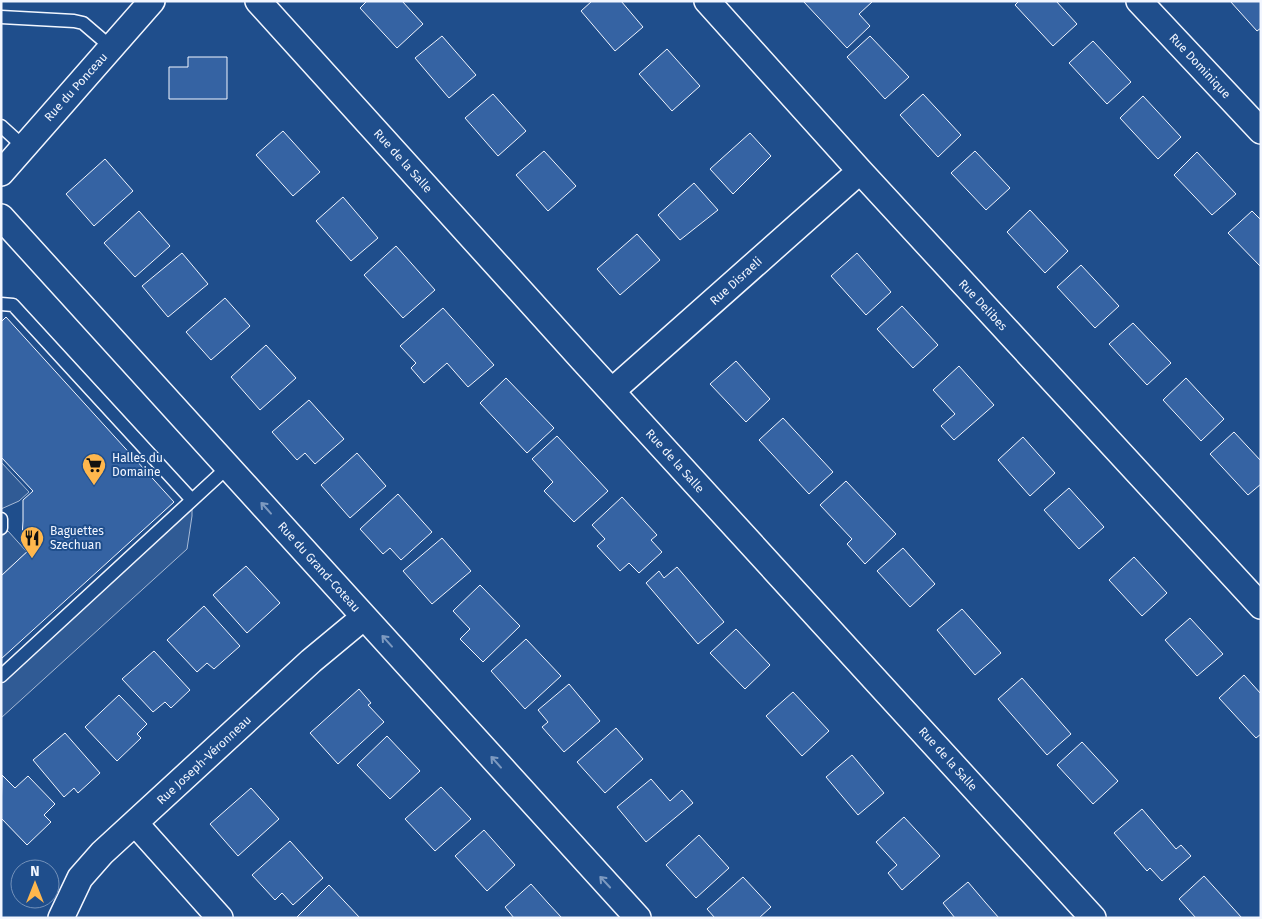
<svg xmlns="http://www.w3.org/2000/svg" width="1262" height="919" font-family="'Fira Sans',sans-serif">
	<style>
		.parking { fill: #305b95; stroke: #a8bbd7 }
		.building { fill: #3563a3; stroke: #f2f6ff }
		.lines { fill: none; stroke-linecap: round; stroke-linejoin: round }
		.lane-casing { stroke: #f2f6ff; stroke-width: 15 }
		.street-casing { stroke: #f2f6ff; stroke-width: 28 }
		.lane { stroke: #1f4e8c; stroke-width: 12 }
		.street { stroke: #1f4e8c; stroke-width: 25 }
		.oneway { stroke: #7e9ac0 }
		.labels { text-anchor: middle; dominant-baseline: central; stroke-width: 4; stroke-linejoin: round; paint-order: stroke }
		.street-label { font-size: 12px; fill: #f2f6ff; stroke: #1f4e8c }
		.poi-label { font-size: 12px; fill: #f2f6ff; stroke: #1f4e8c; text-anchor: start }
	</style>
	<rect width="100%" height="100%" fill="#1f4e8c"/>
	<path class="parking" d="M1,462L29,492L19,501L1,509Z
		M192,500V516L187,549L1,718V676Z
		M8,531L27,552L1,576V537Z"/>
	<path class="building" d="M367,1H402L423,24L397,48L360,8Z
		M592,1H621L643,27L615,51L581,11Z
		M803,1H873L859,14L870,26L847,48Z
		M1019,1H1056L1077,24L1053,46L1015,5Z
		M1230,1H1261V28L1257,31Z
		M442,36L476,75L449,98L415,58Z
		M870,36L909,77L885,99L847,57Z
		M1093,41L1131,82L1107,104L1069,63Z
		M667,49L700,86L672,111L639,74Z
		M188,57H227V99H169V67H188Z
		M493,94L526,131L498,156L465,118Z
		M923,94L961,135L938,157L900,115Z
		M1143,96L1181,137L1158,159L1120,118Z
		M283,131L320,172L293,196L256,155Z
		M750,133L771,156L733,194L710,169Z
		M544,151L576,186L548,211L516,175Z
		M975,151L1010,188L986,210L951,173Z
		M1197,152L1236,194L1212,215L1174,175Z
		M105,159L133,191L94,226L66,194Z
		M694,183L718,210L680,240L658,215Z
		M343,197L378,238L351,261L316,221Z
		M1030,210L1068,251L1045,273L1007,232Z
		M139,211L170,246L135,277L104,243Z
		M1252,211L1261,220V267L1228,233Z
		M637,234L660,260L620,295L597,269Z
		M396,246L435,290L403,318L364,275Z
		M182,253L208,284L168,317L142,286Z
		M857,253L891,292L866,315L831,276Z
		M1081,265L1119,306L1095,328L1057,287Z
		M225,298L250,326L211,360L186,332Z
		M902,306L938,345L913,368L877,329Z
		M443,308L494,365L468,387L447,363L424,383L411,368L416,363L400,346Z
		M6,317L174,502L1,659V576L31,548L22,538L23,521V500L33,491L1,457V322Z
		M1133,323L1171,363L1147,385L1109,344Z
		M266,345L296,378L260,410L231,377Z
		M736,361L770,399L746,422L710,384Z
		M959,366L994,405L954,440L941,426L955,414L933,390Z
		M506,378L554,428L527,453L480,403Z
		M1186,378L1224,419L1201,441L1163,400Z
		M309,400L344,439L315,464L305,453L297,460L272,432Z
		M783,418L833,472L809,494L759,440Z
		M1234,432L1261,461V484L1248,495L1210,454Z
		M557,436L608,491L574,522L544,491L553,482L532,459Z
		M1023,437L1055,473L1030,496L998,460Z
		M357,453L386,486L350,518L321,485Z
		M846,481L896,534L865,564L847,544L852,539L820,505Z
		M1069,488L1104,527L1079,549L1044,510Z
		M398,494L432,532L401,560L390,548L383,554L360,529Z
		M622,497L657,535L651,540L662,552L639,573L629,563L620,571L597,546L605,539L592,525Z
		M442,538L471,571L432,604L403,571Z
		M903,548L935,584L910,607L877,571Z
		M1134,557L1167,593L1142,616L1109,580Z
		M246,566L280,603L247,633L213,595Z
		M677,567L724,622L698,644L646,583L659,571L664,578Z
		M480,585L520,626L483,662L460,639L470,629L453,611Z
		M204,606L240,646L214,669L207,663L197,672L167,640Z
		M962,609L1001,653L975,675L937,630Z
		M1190,618L1223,654L1197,676L1165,640Z
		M736,629L770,665L745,689L710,653Z
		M526,639L561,676L525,709L491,671Z
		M154,651L190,690L171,708L165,702L153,712L122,679Z
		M1244,675L1261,694V734L1256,738L1219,698Z
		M1022,678L1071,734L1047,755L998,699Z
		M569,684L600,721L564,752L542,727L548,722L538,710Z
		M359,689L371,703L368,705L384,722L338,764L310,733Z
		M793,692L829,731L802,756L766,716Z
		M119,695L147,724L137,734L141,738L117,761L85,727Z
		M616,728L643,759L605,793L577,762Z
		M65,733L100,773L78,793L74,788L64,797L33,760Z
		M387,736L420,771L390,799L357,765Z
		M1082,742L1118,781L1093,804L1057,765Z
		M852,755L884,793L858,815L826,777Z
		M2,775L15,788L28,776L55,804L44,815L51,822L27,845L1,818Z
		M651,779L670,801L682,790L693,803L646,842L617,807Z
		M441,787L471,819L435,851L405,819Z
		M251,788L279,819L238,856L210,824Z
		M1142,809L1176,849L1181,845L1191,856L1162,881L1150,868L1147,871L1114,833Z
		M904,817L940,856L902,890L888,873L897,865L876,842Z
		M484,830L515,865L487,891L455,856Z
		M699,835L729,868L696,898L666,865Z
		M290,841L323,878L293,905L282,893L275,900L252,875Z
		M1204,876L1242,918H1196L1179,899Z
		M743,877L771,907L759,918H715L707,909Z
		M968,882L985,902L999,918H955L943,903Z
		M531,884L548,903L562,918H514L505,907Z
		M329,885L360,918H296Z"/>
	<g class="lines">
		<g class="lane-casing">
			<path id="lane" d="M1,17L74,21L83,23L111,47
				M1,126L23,146
				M1,304L13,305L192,500
				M1,519V528
				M1,676L228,467"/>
		</g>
		<g class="street-casing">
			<path id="street" d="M258,1L582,359L1093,918
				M707,1L860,171L1261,606
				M1139,1L1261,131
				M1,173L152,1
				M1,217L638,918
				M612,391L860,171
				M135,823L220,918
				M61,918L80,878L102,853L311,661L364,617"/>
		</g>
		<use href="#lane" class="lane"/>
		<use href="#street" class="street"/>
	</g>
	<defs><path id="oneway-shaft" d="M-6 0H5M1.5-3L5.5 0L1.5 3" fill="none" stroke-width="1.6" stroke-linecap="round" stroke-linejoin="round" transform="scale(1.25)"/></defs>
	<g class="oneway">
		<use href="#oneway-shaft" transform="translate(266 508) rotate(-132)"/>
		<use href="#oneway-shaft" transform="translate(387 641) rotate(-132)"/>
		<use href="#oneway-shaft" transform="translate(496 762) rotate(-132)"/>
		<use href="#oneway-shaft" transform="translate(605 882) rotate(-133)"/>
	</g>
	<defs>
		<g id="supermarket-pin" transform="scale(1.25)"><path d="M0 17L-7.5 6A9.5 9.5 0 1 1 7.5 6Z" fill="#ffb74d" stroke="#1f4e8c"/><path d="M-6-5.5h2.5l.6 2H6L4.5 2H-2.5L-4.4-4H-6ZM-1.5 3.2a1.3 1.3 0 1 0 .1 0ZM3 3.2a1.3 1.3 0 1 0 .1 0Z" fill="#111"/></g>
		<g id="restaurant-pin" transform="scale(1.25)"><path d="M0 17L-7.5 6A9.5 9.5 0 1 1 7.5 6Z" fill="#ffb74d" stroke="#1f4e8c"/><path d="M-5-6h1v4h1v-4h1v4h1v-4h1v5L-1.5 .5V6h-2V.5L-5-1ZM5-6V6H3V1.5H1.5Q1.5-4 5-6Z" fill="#111"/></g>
	</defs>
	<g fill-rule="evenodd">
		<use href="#supermarket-pin" x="94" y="465"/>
		<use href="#restaurant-pin" x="32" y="538"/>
	</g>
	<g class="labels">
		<g class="street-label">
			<text transform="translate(1200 66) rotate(47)">Rue Dominique</text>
			<text transform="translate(76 87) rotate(-48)">Rue du Ponceau</text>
			<text transform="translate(403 161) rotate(48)">Rue de la Salle</text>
			<text transform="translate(736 281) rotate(-42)">Rue Disraeli</text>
			<text transform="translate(983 305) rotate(47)">Rue Delibes</text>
			<text transform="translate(675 461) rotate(48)">Rue de la Salle</text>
			<text transform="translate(319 567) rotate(48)">Rue du Grand-Coteau</text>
			<text transform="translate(948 759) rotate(48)">Rue de la Salle</text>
			<text transform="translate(204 760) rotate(-43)">Rue Joseph-Véronneau</text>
		</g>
		<g class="poi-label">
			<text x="112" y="458">Halles du<tspan x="112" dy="14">Domaine</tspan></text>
			<text x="50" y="531">Baguettes<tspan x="50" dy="14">Szechuan</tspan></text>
		</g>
	</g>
	<rect width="1262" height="919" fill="none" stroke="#f2f6ff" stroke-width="5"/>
	<g transform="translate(35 884)"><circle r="24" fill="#1f4e8c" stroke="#7391ba"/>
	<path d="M0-4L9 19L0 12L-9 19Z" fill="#ffb74d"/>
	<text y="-8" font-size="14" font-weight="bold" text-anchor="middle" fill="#f2f6ff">N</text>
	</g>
</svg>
